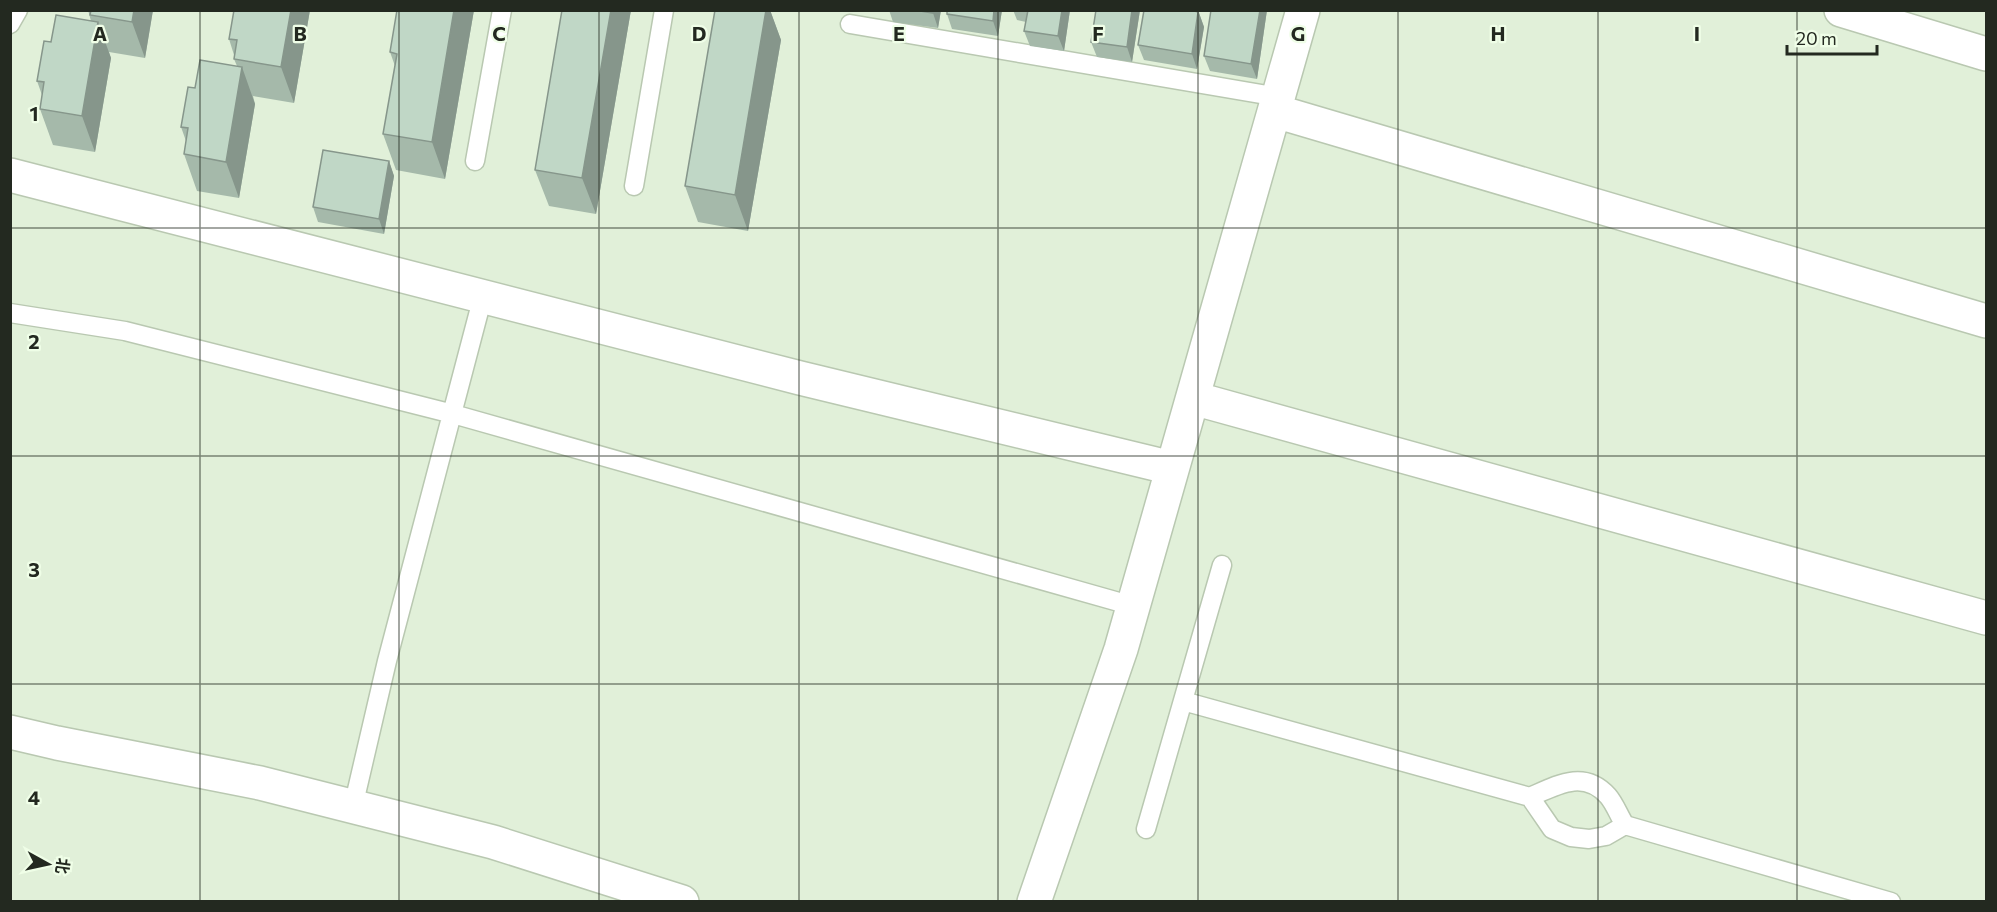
<svg xmlns="http://www.w3.org/2000/svg" width="1997" height="912" font-family="Commissioner,'Noto Sans SC',sans-serif">
	<style>
		.lines { fill: none; stroke-linecap: round; stroke-linejoin: round }
		.service-casing { stroke: #b9c8b1; stroke-width: 21 }
		.minor-casing { stroke: #b9c8b1; stroke-width: 36 }
		.service { stroke: #fff; stroke-width: 18 }
		.minor { stroke: #fff; stroke-width: 33 }
		.wall { fill: #a5b9aa }
		.shaded-wall { fill: #86968b }
		.building { fill: #c0d7c6; stroke: #86968b; stroke-width: 1.5 }
		.grid { fill: none; stroke: #232920; stroke-width: 1.5; stroke-opacity: 0.55 }
		.grid-label { font-size: 20px; text-anchor: middle; font-weight: bold; fill: #232920; stroke: #effee7; stroke-width: 4.5; stroke-linejoin: round; paint-order: stroke }
	</style>
	<rect width="100%" height="100%" fill="#e1f0d9"/>
	<g class="lines">
		<g class="service-casing">
			<path id="service" d="M10,24L18,10
				M850,24L1279,97
				M475,161L502,10
				M634,186L664,10
				M10,313L125,331L453,414L1133,606
				M1183,701L1530,797C1557,785 1584,769 1608,796C1615,804 1619,816 1625,825
				M1530,797L1552,829L1571,837L1589,839L1606,836L1625,825L1891,902
				M353,807L387,661L483,296
				M1146,829L1222,565"/>
		</g>
		<g class="minor-casing">
			<path id="minor" d="M1841,10L1986,54
				M1275,111L1986,321
				M10,175L800,378L1172,468
				M1193,398L1986,618
				M10,732L57,743L260,783L493,842L682,902
				M1034,902L1121,649L1303,10"/>
		</g>
		<use href="#service" class="service"/>
		<use href="#minor" class="minor"/>
	</g>
	<path class="wall" d="M88,10H153L145,58L109,52L111,58L95,152L53,145L40,109L42,95L37,81L91,21Z
		M234,10H310L294,103L253,96L255,104L239,198L197,191L184,154L186,141L181,127L195,88L237,66L234,59V55L229,39Z
		M397,10H474L445,179L396,170L383,134L395,66L390,52Z
		M562,10H631L596,214L549,206L535,170Z
		M715,10H770L781,40L748,231L698,222L685,186Z
		M889,10H941L938,28L893,22Z
		M947,10H1002L998,36L952,29L947,14Z
		M1013,10H1070L1064,51L1030,46L1024,31L1026,22L1017,20Z
		M1096,10H1140L1132,62L1097,57L1091,42Z
		M1144,10H1199V13L1204,27L1197,69L1144,60L1138,45Z
		M1211,10H1267L1257,79L1210,71L1204,56Z
		M389,161L394,176L384,234L318,222L313,207Z"/>
	<path class="shaded-wall" d="M134,10H153L145,58L132,22Z
		M291,10H310L294,103L281,67Z
		M454,10H474L445,179L432,142Z
		M611,10H631L596,214L582,178Z
		M766,10H770L781,40L748,231L735,195Z
		M933,10H941L938,28L933,13Z
		M994,10H1002L998,36L993,21Z
		M1062,10H1070L1064,51L1058,36Z
		M1132,10H1140L1132,62L1127,47Z
		M1191,10H1199V13L1204,27L1197,69L1192,54Z
		M1260,10H1267L1257,79L1251,64Z
		M98,22L111,58L95,152L82,116Z
		M242,67L255,104L239,198L226,162Z
		M389,161L394,176L384,234L379,219Z"/>
	<path class="building" d="M91,10H134L132,22L90,15Z
		M234,10H291L281,67L234,59L237,40L229,39Z
		M397,10H454L432,142L383,134L397,54L390,52Z
		M562,10H611L582,178L535,170Z
		M715,10H766L735,195L685,186Z
		M914,10H933V13Z
		M947,10H994L993,21L947,14Z
		M1028,10H1062L1058,36L1024,31Z
		M1096,10H1132L1127,47L1091,42Z
		M1144,10H1191L1198,12L1192,54L1138,45Z
		M1211,10H1260L1251,64L1204,56Z
		M56,15L98,22L82,116L40,109L44,82L37,81L44,41L51,42Z
		M200,60L242,67L226,162L184,154L188,128L181,127L188,87L195,88Z
		M323,150L389,161L379,219L313,207Z"/>
	<path class="grid" d="M200,10V902M399,10V902M599,10V902M799,10V902M998,10V902M1198,10V902M1398,10V902M1598,10V902M1797,10V902M10,228H1986M10,456H1986M10,684H1986"/>
	<g class="grid-label">
		<text x="100" y="41">A</text>
		<text x="300" y="41">B</text>
		<text x="499" y="41">C</text>
		<text x="699" y="41">D</text>
		<text x="899" y="41">E</text>
		<text x="1098" y="41">F</text>
		<text x="1298" y="41">G</text>
		<text x="1498" y="41">H</text>
		<text x="1697" y="41">I</text>
		<text x="34" y="121">1</text>
		<text x="34" y="349">2</text>
		<text x="34" y="577">3</text>
		<text x="34" y="805">4</text>
	</g>
	<rect width="1997" height="912" fill="none" stroke="#232920" stroke-width="24"/>
	<g transform="translate(48 864) rotate(98)" stroke="#effee7" stroke-width="4.5" paint-order="stroke">
	<path d="M0-4.5L10 22L0 15L-10 22Z" fill="#232920"/>
	<text y="-9" font-size="16" font-weight="bold" text-anchor="middle" fill="#232920">北</text>
	</g>
	<path d="M1787 45v9h90v-9" fill="none" stroke="#232920" stroke-width="3"/>
	<text x="1796" y="45" font-size="18" fill="#232920" stroke="#effee7" stroke-width="4.5" paint-order="stroke">20 m</text>
</svg>
